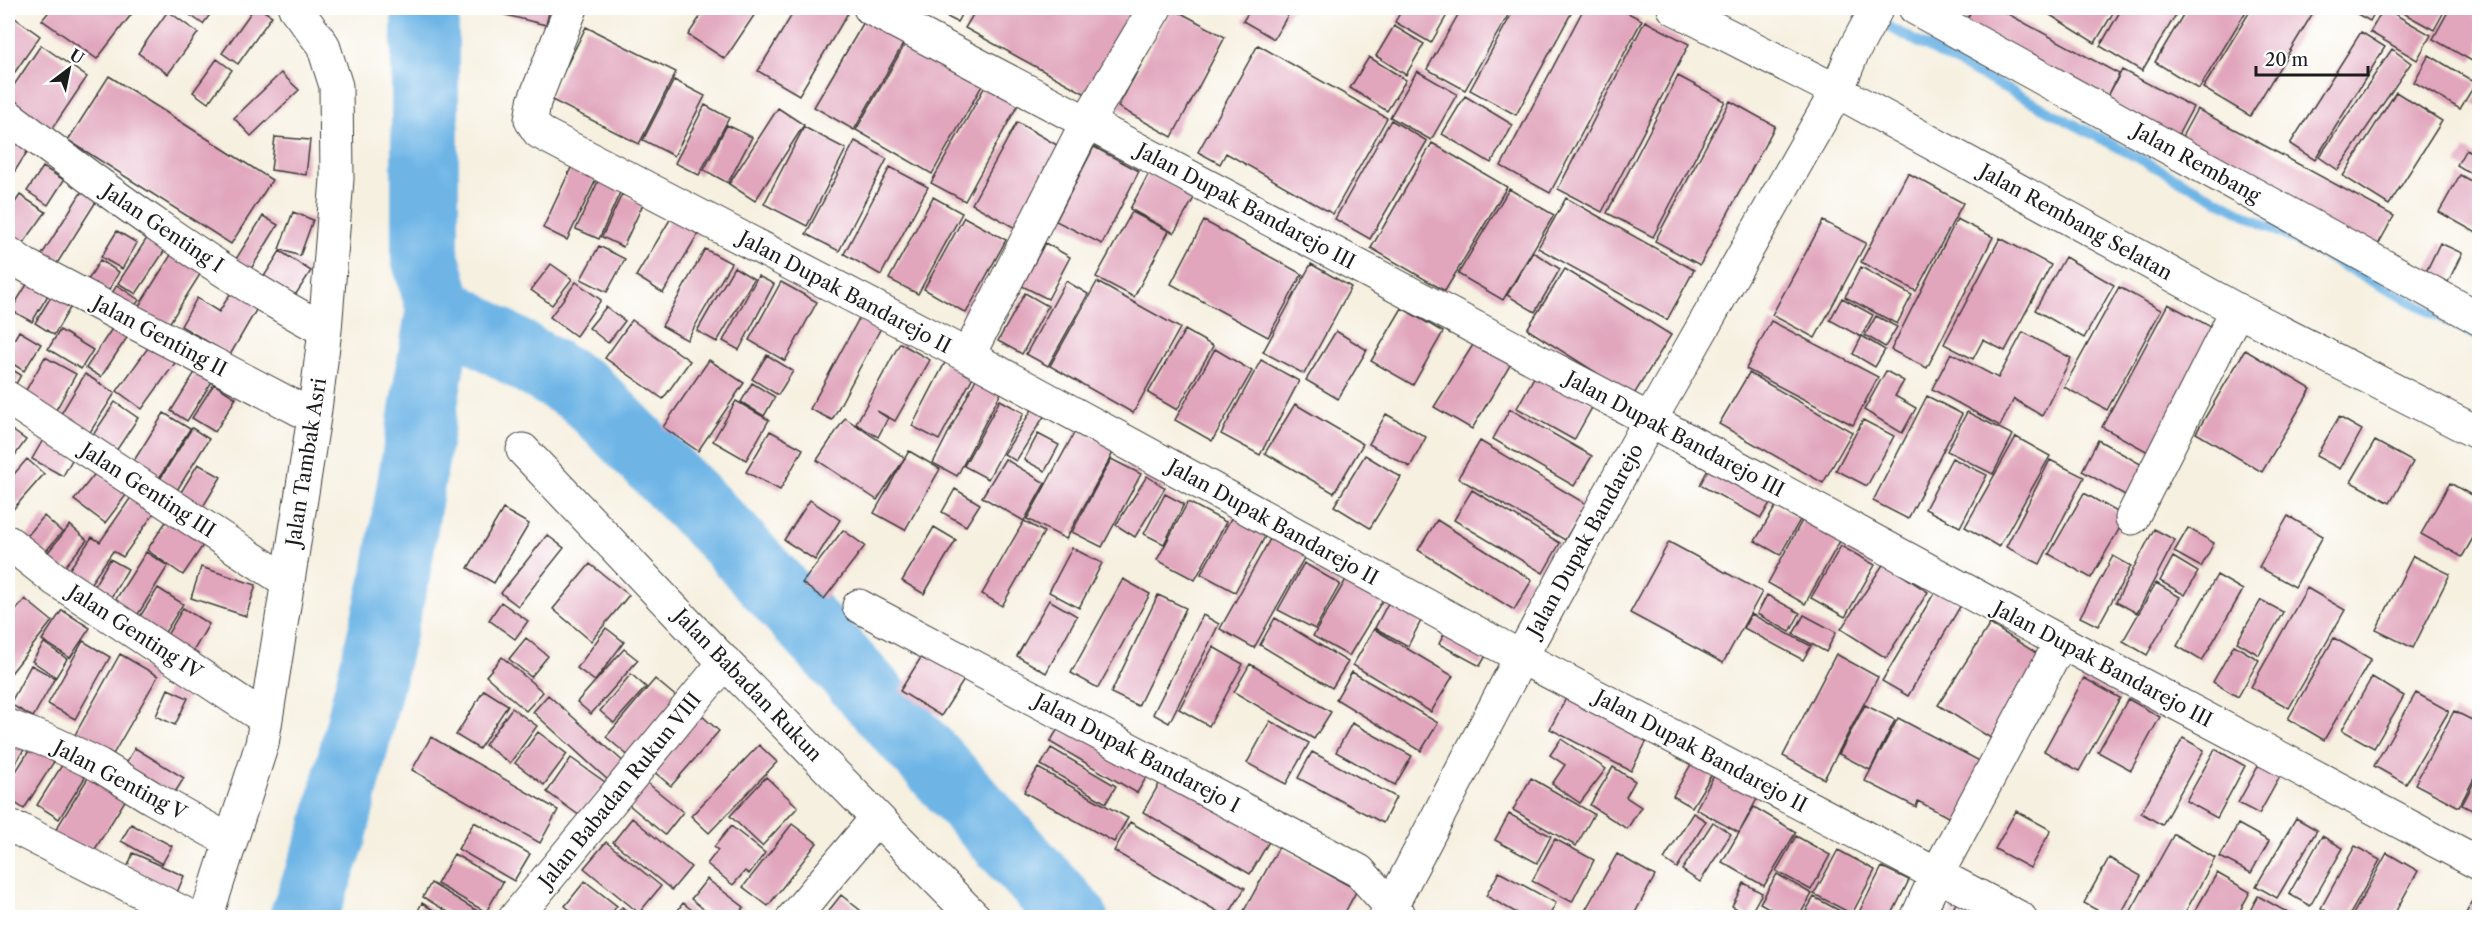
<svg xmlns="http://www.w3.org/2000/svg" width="2487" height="925" font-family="'Libre Caslon Text',serif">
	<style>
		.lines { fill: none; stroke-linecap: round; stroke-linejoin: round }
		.stream { stroke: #6eb5e6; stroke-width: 10 }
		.river { stroke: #6eb5e6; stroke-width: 68 }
		.building { fill: #e1a5bc }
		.street-casing { stroke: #3d3c39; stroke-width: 35 }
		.street { stroke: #fff; stroke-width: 33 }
		.labels { text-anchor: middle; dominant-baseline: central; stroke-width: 4.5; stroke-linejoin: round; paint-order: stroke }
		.street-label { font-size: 20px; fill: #1c1c1c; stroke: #fff }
	</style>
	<rect width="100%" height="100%" fill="#fff"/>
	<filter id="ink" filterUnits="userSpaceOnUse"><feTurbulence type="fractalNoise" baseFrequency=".0167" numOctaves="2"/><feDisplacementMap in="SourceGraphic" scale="12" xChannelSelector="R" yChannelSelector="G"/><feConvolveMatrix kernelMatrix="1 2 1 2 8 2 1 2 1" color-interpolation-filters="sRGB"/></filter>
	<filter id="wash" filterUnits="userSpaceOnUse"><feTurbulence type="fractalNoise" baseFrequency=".008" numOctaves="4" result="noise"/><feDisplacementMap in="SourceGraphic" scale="24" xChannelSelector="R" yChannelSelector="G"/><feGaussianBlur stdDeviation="1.35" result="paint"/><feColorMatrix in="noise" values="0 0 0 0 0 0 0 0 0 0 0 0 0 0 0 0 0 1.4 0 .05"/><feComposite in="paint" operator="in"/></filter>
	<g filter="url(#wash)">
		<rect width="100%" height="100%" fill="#f6f0e0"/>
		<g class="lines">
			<path class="stream" d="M1853,8L2480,338"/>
			<path class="river" d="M440,308L584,392L730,539L1074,918
				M303,918L333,835L396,575L440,308L425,257V8"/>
		</g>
		<g id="blocks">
			<path class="building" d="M52,8H91L96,11L98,8H128L134,11L97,59L42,20Z
				M180,8H212L214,9L203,24Z
				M254,8H259L272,16L238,64L222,53Z
				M499,8H550L546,25L498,13Z
				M706,8H759L725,59L688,35Z
				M796,8H851L799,95L758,71Z
				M930,8H965L957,22Z
				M977,8H1140L1091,97L965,28Z
				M1172,8L1225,37L1172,137L1118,107Z
				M1251,8H1292L1274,39L1243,21Z
				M1403,8H1451L1431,43L1395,22Z
				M1462,8H1512L1465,90L1427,69Z
				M1515,8H1574L1516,115L1470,90Z
				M1584,8H1618L1642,20L1550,193L1501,166Z
				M1973,8H1997L2119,74L2108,96L1961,30Z
				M2055,8H2116L2095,43L2050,15Z
				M2122,8H2180L2142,71L2100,46Z
				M2187,8H2248L2199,89L2155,62Z
				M2252,8H2316L2250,116L2203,88Z
				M2346,8H2377L2370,21Z
				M2384,8L2431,35L2417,60L2370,32Z
				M2394,8H2446L2434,30Z
				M2450,8H2480V48L2472,61L2433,39Z
				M168,11L198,33L168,74L138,53Z
				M8,13L40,36L8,82Z
				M868,15L907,37L854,130L814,107Z
				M1645,21L1689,44L1602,212L1558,189Z
				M1394,26L1424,44L1406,75L1376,56Z
				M586,27L676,72L639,144L550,99Z
				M2361,32L2385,47L2315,160L2290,144Z
				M908,39L984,82L932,174L856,130Z
				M41,45L87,77L52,129L8,98V94Z
				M1258,45L1387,118L1333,214L1226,153L1220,164L1198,152Z
				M2392,49L2411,63L2338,170L2319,157Z
				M2429,55L2476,83L2460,109L2414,82Z
				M1369,57L1406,80L1387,111L1350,88Z
				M217,59L232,70L208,103L193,92Z
				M2122,70L2193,107L2177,137L2106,100Z
				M1417,71L1457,94L1431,140L1390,117Z
				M281,73L299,90L251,136L234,118Z
				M109,76L272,180L231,244L68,140Z
				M1678,76L1725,101L1653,237L1607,213Z
				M674,80L705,96L674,156L643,140Z
				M987,83L1020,101L965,201L931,183Z
				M2396,92L2442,121L2389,205L2343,176Z
				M2480,92V107L2473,103Z
				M1465,96L1513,125L1491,163L1442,134Z
				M1730,101L1775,126L1700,265L1655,241Z
				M705,105L729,118L699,175L675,163Z
				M778,108L804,125L755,201L729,184Z
				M2197,109L2394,216L2375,250L2179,142Z
				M1391,120L1427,141L1370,239L1335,219Z
				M1017,122L1062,148L1017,229L972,204Z
				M727,125L752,137L728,183L704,170Z
				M804,127L846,149L807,226L764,204Z
				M8,135L29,149L8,182Z
				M275,137L310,140L306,175L271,170Z
				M855,141L887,159L839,251L806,234Z
				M1432,143L1507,187L1445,291L1371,248Z
				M1094,147L1139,171L1102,244L1056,221Z
				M2466,149L2480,158V179L2457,165Z
				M577,155L602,167L567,240L543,228Z
				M43,167L64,180L48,205L27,191Z
				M890,167L928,187L881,275L844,254Z
				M1149,173L1194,198L1174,233L1130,209Z
				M1908,173L1963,203L1916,291L1861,262Z
				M2460,175L2480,186V235L2439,212Z
				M600,177L622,188L599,239L576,229Z
				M84,188L99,197L51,273L36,264Z
				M1509,189L1554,215L1503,300L1458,274Z
				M622,194L643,204L623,247L602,237Z
				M20,195L46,212L20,248L8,240V213Z
				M933,197L962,213L918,294L889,279Z
				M1566,198L1694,270L1667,320L1538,248Z
				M293,212L313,220L300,256L279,249Z
				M1132,212L1169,231L1134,297L1096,277Z
				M263,216L278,225L246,277L231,267Z
				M964,217L1006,240L966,313L924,289Z
				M671,218L698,234L663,293L636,276Z
				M1957,219L1993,237L1927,368L1891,350Z
				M1204,221L1302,274L1268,337L1171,284Z
				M1823,221L1866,243L1815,338L1772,315Z
				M117,231L137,243L122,269L101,257Z
				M149,235L167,247L136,294L118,283Z
				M2000,238L2051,265L2005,351L1983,340L1973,359L1944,344Z
				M1045,243L1070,257L1048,299L1022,286Z
				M2440,243L2462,253L2448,282L2426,272Z
				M599,246L625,259L607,292L581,279Z
				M705,249L731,263L687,340L662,326Z
				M174,250L204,268L167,327L137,309Z
				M280,251L311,271L294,297L263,278Z
				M1533,252L1560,269L1535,312L1507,295Z
				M2065,257L2114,285L2084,338L2035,310Z
				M100,260L119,272L103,300L83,288Z
				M551,264L572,279L552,305L531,290Z
				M1311,264L1351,287L1304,374L1263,352Z
				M734,267L754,279L717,342L697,331Z
				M1861,267L1912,295L1897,324L1845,297Z
				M1565,269L1671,335L1633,396L1527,329Z
				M758,276L774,284L739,350L723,341Z
				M31,278L51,290L32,322L11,310Z
				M1066,281L1088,294L1048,366L1026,354Z
				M576,282L601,300L576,336L550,317Z
				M781,282L817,302L785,361L749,340Z
				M1097,282L1180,328L1133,413L1050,366Z
				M237,283L263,298L230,355L181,326L197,298L219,312Z
				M117,285L139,300L127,317L106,303Z
				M57,287L76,298L54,335L35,323Z
				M2119,287L2161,310L2107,410L2064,387Z
				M1025,293L1048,306L1022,354L998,341Z
				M1842,298L1873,315L1861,337L1830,320Z
				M2168,304L2215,329L2150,453L2102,427Z
				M606,307L625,321L608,343L589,328Z
				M1402,308L1443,332L1413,385L1371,361Z
				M863,311L884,322L832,420L810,409Z
				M1876,316L1897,327L1885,347L1865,335Z
				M632,320L690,361L663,399L605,358Z
				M1771,321L1878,377L1853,425L1746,369Z
				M113,327L128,336L101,377L86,368Z
				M60,330L93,350L81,369L48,349Z
				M1185,330L1213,346L1177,410L1148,393Z
				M19,331L41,344L24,371L8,361V350Z
				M1336,331L1367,350L1338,399L1306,380Z
				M2023,332L2071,358L2042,416L2014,399L2000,426L1932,389L1951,353L1998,378Z
				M1862,336L1885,350L1875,367L1853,354Z
				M1476,340L1512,362L1472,429L1434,407Z
				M900,343L930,360L895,421L877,411L888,418L878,437L856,424Z
				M150,345L175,363L142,409L117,391Z
				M1215,349L1252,371L1212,441L1175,420Z
				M2245,350L2311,389L2262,472L2196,433Z
				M767,355L793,371L778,395L752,379Z
				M949,355L977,369L939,440L912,426Z
				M45,357L76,374L52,417L21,399Z
				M709,360L744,383L698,451L663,427Z
				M1261,360L1299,381L1260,455L1221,434Z
				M8,367L21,375L10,394L8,392Z
				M197,369L213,380L187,421L171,411Z
				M981,369L1006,383L957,476L933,463Z
				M1886,371L1904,381L1895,396L1916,408L1902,433L1864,410Z
				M1537,372L1594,404L1574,440L1517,408Z
				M1749,373L1852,432L1823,483L1719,424Z
				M85,374L115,393L85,440L56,422Z
				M752,383L775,397L764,416L741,402Z
				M214,384L236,398L215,432L192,418Z
				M1927,396L1962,414L1908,519L1873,501Z
				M1000,400L1024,413L988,479L964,466Z
				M736,401L769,420L746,460L713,441Z
				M115,402L138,418L112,457L89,441Z
				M1036,403L1048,410L1016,461L1004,454Z
				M1295,404L1363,444L1334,493L1265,453Z
				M1510,409L1592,456L1574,486L1493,439Z
				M1967,412L2013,435L1993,474L1947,451Z
				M164,413L190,429L154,486L128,470Z
				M1386,414L1426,437L1410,467L1369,444Z
				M2339,417L2362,430L2340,469L2316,456Z
				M845,418L905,458L877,500L817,460Z
				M1863,420L1894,436L1867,486L1836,470Z
				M9,428L26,440L8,465V430Z
				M192,428L209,439L174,495L157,484Z
				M1077,428L1115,449L1066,539L1027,519Z
				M48,431L78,449L63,476L32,459Z
				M770,431L803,449L780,490L746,472Z
				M1038,434L1059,445L1045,471L1024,460Z
				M2016,437L2050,456L1999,547L1965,527Z
				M2098,440L2151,470L2134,500L2082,471Z
				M1480,441L1586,504L1565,540L1458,478Z
				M2375,441L2413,462L2390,503L2351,482Z
				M909,451L940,469L905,530L874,513Z
				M1365,455L1401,477L1370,528L1334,506Z
				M1714,458L1776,493L1761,518L1700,485Z
				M1952,458L1987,475L1960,527L1925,509Z
				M27,459L44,474L8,515V481Z
				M1005,459L1045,483L1024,521L982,497Z
				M1111,459L1141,474L1102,547L1072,532Z
				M2050,460L2084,477L2040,564L2006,547Z
				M198,464L221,477L201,510L178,497Z
				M97,471L127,494L105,523L74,500Z
				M1147,476L1165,488L1135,537L1116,525Z
				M2450,483L2480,500V526L2462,557L2421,534Z
				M955,489L980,504L966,526L942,512Z
				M1472,490L1560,543L1543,573L1454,520Z
				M134,493L157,509L123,557L113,551L82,596L61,581L92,537L100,542Z
				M2084,493L2126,517L2091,578L2049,554Z
				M1165,494L1184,504L1164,544L1144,534Z
				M810,500L840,520L815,560L784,540Z
				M1188,502L1226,522L1195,580L1157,560Z
				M1776,506L1800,520L1780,555L1755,541Z
				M503,509L529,524L494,583L468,568Z
				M173,511L210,535L183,575L147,550Z
				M1234,513L1268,531L1235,592L1201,574Z
				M44,516L62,532L37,562L19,546Z
				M2288,516L2323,536L2295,587L2259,567Z
				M1803,519L1841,539L1805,604L1768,583Z
				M1437,520L1532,580L1514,610L1418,550Z
				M1024,521L1044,532L1002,606L982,594Z
				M70,525L87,540L57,576L40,562Z
				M934,527L956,540L924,594L902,581Z
				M2188,528L2214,543L2201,567L2174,552Z
				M2154,529L2175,540L2137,613L2116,602Z
				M843,530L865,546L824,599L802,583Z
				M1275,530L1309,549L1254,648L1220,629Z
				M547,535L564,548L518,606L501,593Z
				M1669,542L1762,592L1723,663L1630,613Z
				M1841,546L1875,565L1845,617L1811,598Z
				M1072,548L1102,563L1079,608L1049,592Z
				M146,552L168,566L132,624L109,610Z
				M2113,556L2131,566L2098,626L2080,617Z
				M2413,556L2450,574L2413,648L2376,630Z
				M2173,557L2198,572L2185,595L2160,581Z
				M110,559L128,569L106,606L88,596Z
				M1304,563L1340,584L1315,629L1278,610Z
				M1884,563L1928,592L1886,658L1841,629Z
				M590,564L629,595L591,641L553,609Z
				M201,567L256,585L246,616L191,598Z
				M2217,575L2243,590L2202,661L2177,646Z
				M1348,576L1384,598L1349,656L1313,636Z
				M1123,579L1150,594L1098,688L1071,673Z
				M2156,583L2180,597L2147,655L2123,641Z
				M158,588L183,604L159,642L134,626Z
				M2307,588L2345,610L2289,708L2251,687Z
				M1395,590L1428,607L1408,646L1375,628Z
				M1936,590L1961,605L1908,696L1882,681Z
				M1158,595L1186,608L1138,706L1111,693Z
				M1767,595L1800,613L1790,632L1757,614Z
				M25,599L52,621L8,677V620Z
				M1049,600L1077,616L1046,673L1017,656Z
				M2261,600L2283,612L2259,655L2237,642Z
				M501,602L528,621L515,639L489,620Z
				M183,608L209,624L187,662L160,647Z
				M62,610L90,628L70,658L42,640Z
				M1751,614L1811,646L1803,660L1744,628Z
				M1203,615L1219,624L1169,723L1153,714Z
				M1804,615L1836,632L1826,652L1793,634Z
				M1275,618L1348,662L1332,688L1260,645Z
				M1449,624L1491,647L1480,666L1439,644Z
				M1990,624L2047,660L1997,742L1938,705Z
				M606,628L624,642L595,681L577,668Z
				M1374,629L1453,676L1431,712L1353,665Z
				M526,638L548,656L531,677L509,659Z
				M2334,638L2371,659L2324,740L2288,719Z
				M83,641L110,657L75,719L48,704Z
				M44,643L67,659L56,677L32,661Z
				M930,643L971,669L941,716L900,691Z
				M2234,645L2259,660L2238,697L2213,682Z
				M1213,647L1243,664L1209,726L1179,709Z
				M624,649L638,660L591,714L577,702Z
				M120,654L158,676L108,763L71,742Z
				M1836,654L1878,677L1824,779L1783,756Z
				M502,657L543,692L526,711L486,676Z
				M1250,664L1331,712L1314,739L1234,692Z
				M31,665L55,678L33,717L10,704Z
				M1352,672L1438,723L1421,751L1336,699Z
				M631,674L646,687L614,723L600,711Z
				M2372,677L2404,696L2374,748L2342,730Z
				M2084,678L2120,698L2079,771L2044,751Z
				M655,679L679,699L631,758L606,737Z
				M1572,687L1653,729L1631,771L1550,729Z
				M168,689L188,698L175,725L156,716Z
				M484,690L508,705L479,749L456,735Z
				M2416,693L2449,711L2406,784L2374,766Z
				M548,695L626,764L610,782L533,712Z
				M2128,699L2160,717L2131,770L2098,752Z
				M1865,705L1895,720L1870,770L1839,754Z
				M512,708L537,726L510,763L485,745Z
				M2454,711L2480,724V767L2459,807L2415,784Z
				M701,715L719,731L671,786L653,771Z
				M1065,717L1152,768L1137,793L1050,742Z
				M1898,718L1993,768L1963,825L1918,801L1916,807L1865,781Z
				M1270,721L1309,743L1286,784L1247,763Z
				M1352,723L1412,756L1395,785L1336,752Z
				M538,732L567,754L544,785L515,763Z
				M8,735L26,746L8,776Z
				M431,737L558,810L540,843L412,770Z
				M37,738L60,752L24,809L8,798V784Z
				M2183,738L2204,750L2162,825L2141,813Z
				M1561,739L1606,769L1580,803L1552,784L1565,765L1550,755Z
				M759,745L777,762L709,833L691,816Z
				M135,748L184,778L169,802L120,773Z
				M1051,748L1116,786L1106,803L1041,765Z
				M2215,749L2245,766L2217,818L2186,801Z
				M1312,752L1396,797L1383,823L1298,778Z
				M2266,752L2287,764L2259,814L2238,803Z
				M69,754L91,768L59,819L37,805Z
				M571,758L605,782L580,816L547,792Z
				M1694,759L1714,771L1692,807L1673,796Z
				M1613,767L1635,781L1626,797L1641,807L1627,829L1590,805Z
				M1038,768L1128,818L1114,842L1024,792Z
				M2480,771V814L2462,805Z
				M1166,772L1274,833L1250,874L1143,812Z
				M1716,772L1759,795L1739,833L1696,809Z
				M91,773L128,796L87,862L50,839Z
				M640,777L683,812L665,835L622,799Z
				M766,777L798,807L762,846L730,816Z
				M1531,778L1594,814L1576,846L1513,810Z
				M1754,807L1796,832L1764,886L1722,862Z
				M2016,811L2051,830L2030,868L1995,849Z
				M1693,813L1706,821L1677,868L1664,859Z
				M1509,814L1551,836L1537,863L1495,840Z
				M632,818L691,867L672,890L613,842Z
				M2296,818L2317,830L2277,898L2256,886Z
				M474,822L530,854L514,881L458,849Z
				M1130,822L1245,888L1227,917L1114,851Z
				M1713,822L1731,834L1700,882L1682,870Z
				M131,824L172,846L162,864L121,841Z
				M792,824L817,843L768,906L743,887Z
				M2238,824L2269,841L2251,873L2220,857Z
				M731,826L765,853L749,874L745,871L733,885L707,864L718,850L714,847Z
				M2174,834L2215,858L2182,918H2127Z
				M1796,836L1830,855L1811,890L1776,871Z
				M2322,836L2343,848L2310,906L2289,894Z
				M1555,839L1594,860L1572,902L1532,881Z
				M606,842L661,886L639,913L584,868Z
				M2355,846L2380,860L2348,918H2338L2321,908Z
				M1279,847L1357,890L1342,918H1240Z
				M1838,850L1875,870L1852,914L1814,894Z
				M133,853L184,876L175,897L124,876Z
				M2387,853L2418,871L2392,918H2351Z
				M454,854L503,882L486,912L437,884Z
				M1617,854L1655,876L1632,918H1581Z
				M2109,858L2141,876L2119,918H2111L2084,903Z
				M1882,867L1909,880L1890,918H1856Z
				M1499,872L1556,903L1548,918H1526L1486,896Z
				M2217,873L2250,892L2236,918H2191Z
				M1777,874L1812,894L1798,918H1786L1760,903Z
				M707,879L744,907L735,918H715L691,899Z
				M585,881L617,906L608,918H580L565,906Z
				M431,883L489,918H458L423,897Z
				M1744,883L1762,893L1749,916L1732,906Z
				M2480,889V918H2463Z
				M1962,892L2008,918H1948Z
				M841,895L870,918H823Z
				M2258,896L2294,916L2293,918H2246Z
				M1814,897L1853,918H1806L1803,916Z
				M422,903L446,918H414Z
				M683,903L702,918H672Z
				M622,907L637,918H614Z
				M1696,911L1708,918H1693Z"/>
		</g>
	</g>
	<g filter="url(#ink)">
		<use href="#blocks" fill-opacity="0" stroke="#3d3c39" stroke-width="1.5"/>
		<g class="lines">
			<g class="street-casing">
				<path id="street" d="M571,8L534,102L531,120L539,132L968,356L1521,657L2020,918
					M870,8L1650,420L2061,642L2480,864
					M1674,8L1837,91L2237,310L2480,434
					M1915,8L2480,319
					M8,116C109,193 213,270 325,330
					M8,253L25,265L314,417
					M968,356L1087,122L1155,8
					M8,398L288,582
					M523,450L700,637L975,918
					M2132,518L2237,310
					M8,542L56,580L266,719
					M859,606L1359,871L1401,918
					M8,726L53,743L99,765L151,797L230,841
					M8,827L20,830L193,918
					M206,918L262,744L314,417L325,330L337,179L336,86L323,45L295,8
					M515,918L725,662
					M793,918L877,818
					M1385,918L1521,657L1650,420L1837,91L1852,54L1877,8
					M1917,918L1937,874L2061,642"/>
			</g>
			<use href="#street" class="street"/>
		</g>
	</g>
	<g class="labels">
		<g class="street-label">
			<text transform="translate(2197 163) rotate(29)">Jalan Rembang</text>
			<text transform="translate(1246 206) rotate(28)">Jalan Dupak Bandarejo III</text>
			<text transform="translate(2076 222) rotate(29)">Jalan Rembang Selatan</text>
			<text transform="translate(163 228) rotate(34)">Jalan Genting I</text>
			<text transform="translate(845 292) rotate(28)">Jalan Dupak Bandarejo II</text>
			<text transform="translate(160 336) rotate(28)">Jalan Genting II</text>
			<text transform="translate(1675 434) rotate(28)">Jalan Dupak Bandarejo III</text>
			<text transform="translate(306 462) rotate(-81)">Jalan Tambak Asri</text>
			<text transform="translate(148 490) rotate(33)">Jalan Genting III</text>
			<text transform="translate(1273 522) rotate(29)">Jalan Dupak Bandarejo II</text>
			<text transform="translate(1585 540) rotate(-61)">Jalan Dupak Bandarejo</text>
			<text transform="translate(135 632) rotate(33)">Jalan Genting IV</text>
			<text transform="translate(2103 664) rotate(28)">Jalan Dupak Bandarejo III</text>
			<text transform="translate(748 685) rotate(46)">Jalan Babadan Rukun</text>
			<text transform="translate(1701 751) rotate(28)">Jalan Dupak Bandarejo II</text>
			<text transform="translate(1137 753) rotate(28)">Jalan Dupak Bandarejo I</text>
			<text transform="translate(120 780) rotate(28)">Jalan Genting V</text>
			<text transform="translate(620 790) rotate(-51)">Jalan Babadan Rukun VIII</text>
		</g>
	</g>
	<rect width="2487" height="925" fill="none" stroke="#fff" stroke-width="30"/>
	<g transform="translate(69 69) rotate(32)" stroke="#ffffff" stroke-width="4.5" paint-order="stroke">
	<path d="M0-4.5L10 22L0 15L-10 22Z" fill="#1c1c1c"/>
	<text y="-9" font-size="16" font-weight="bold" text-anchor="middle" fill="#1c1c1c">U</text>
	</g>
	<path d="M2256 66v9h112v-9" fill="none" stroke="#1c1c1c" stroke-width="3"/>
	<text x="2265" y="66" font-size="18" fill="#1c1c1c" stroke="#ffffff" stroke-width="4.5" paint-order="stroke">20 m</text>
</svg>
